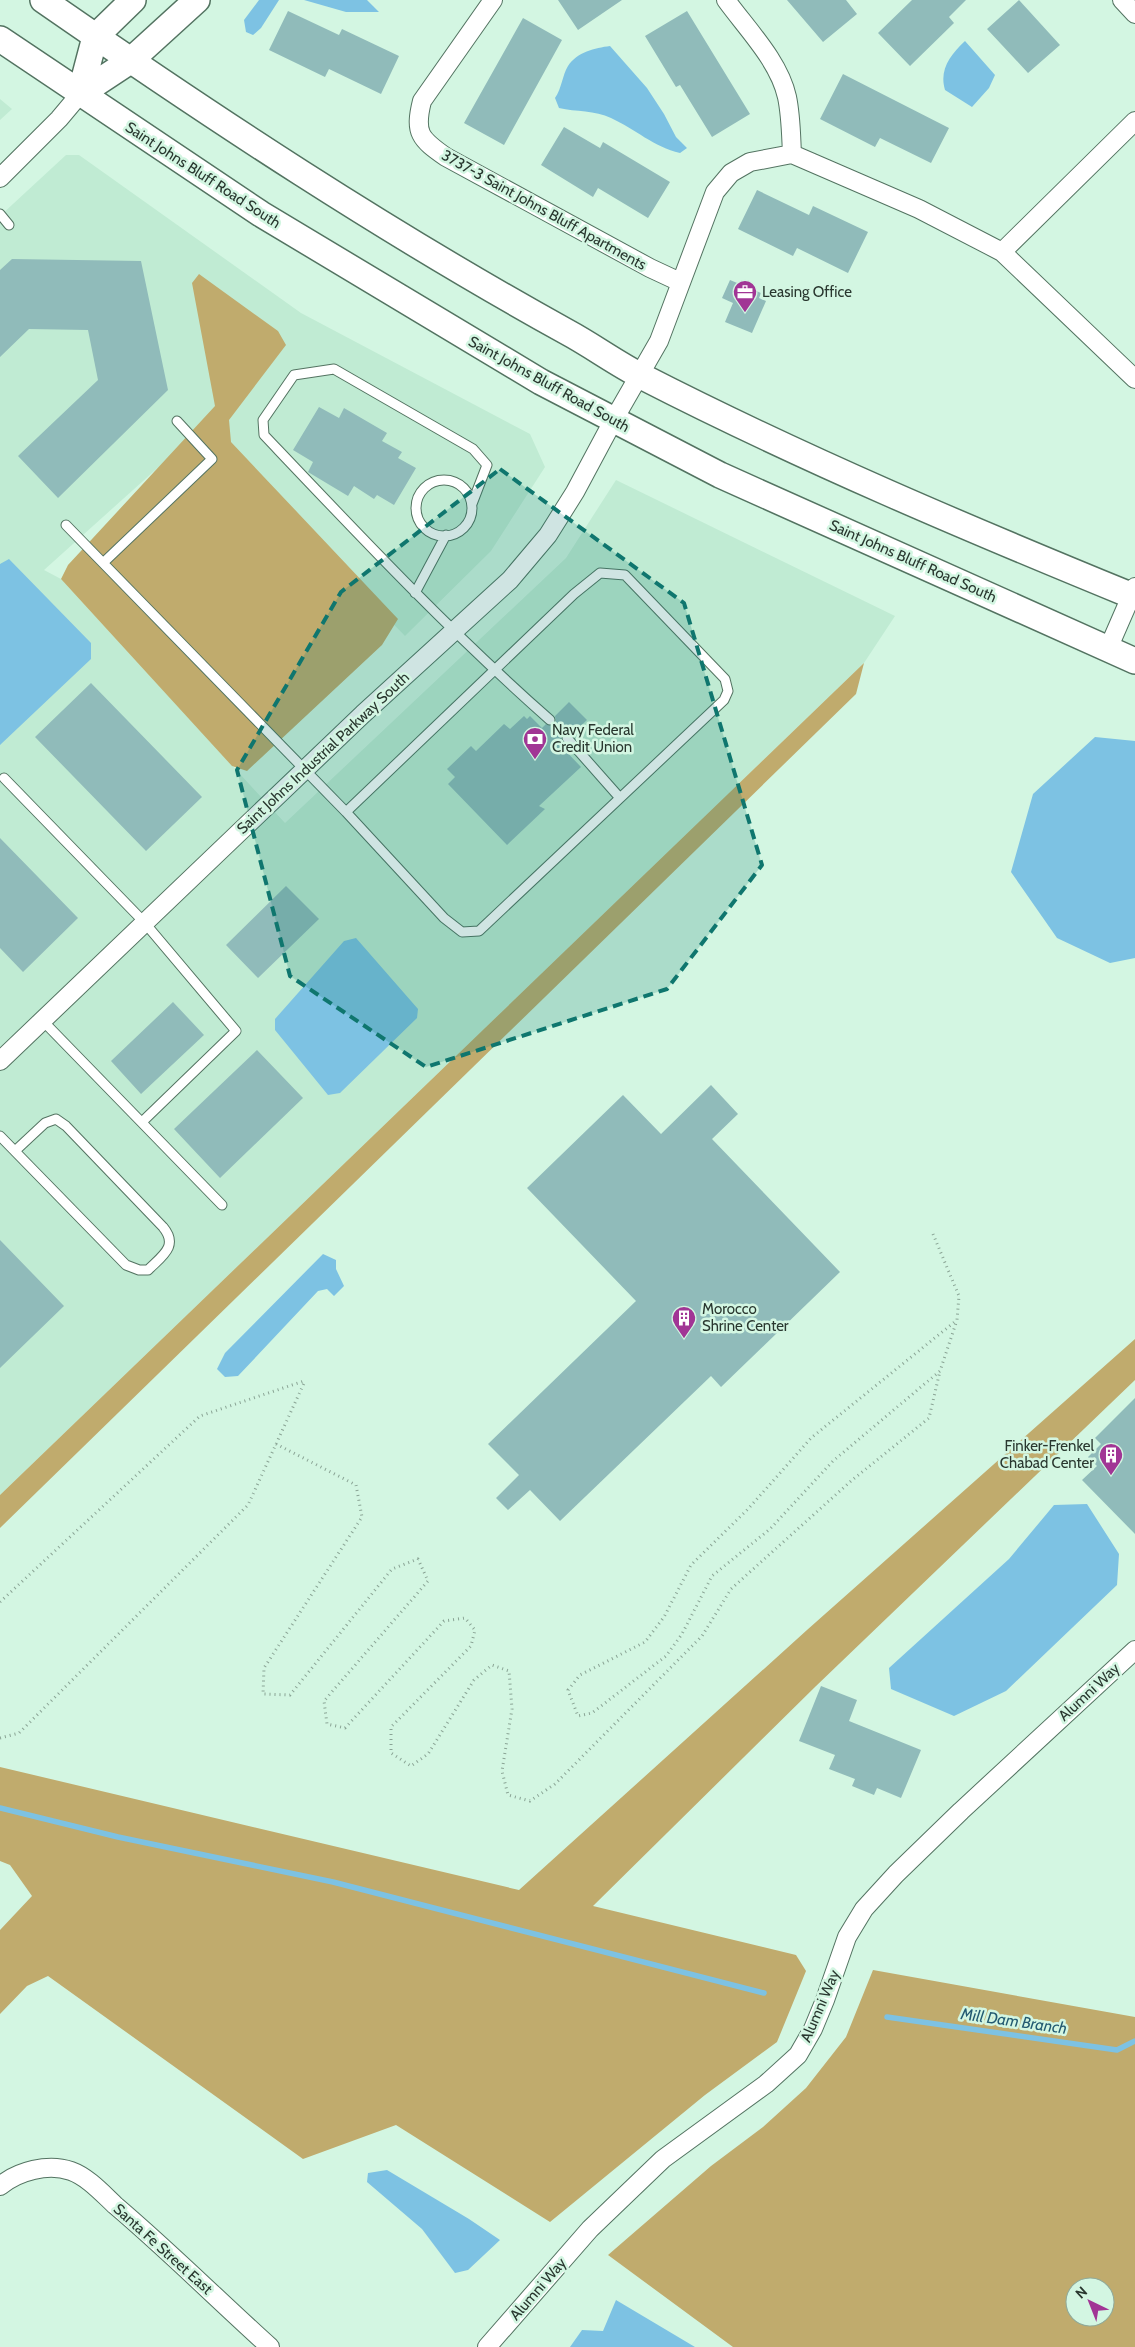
<svg xmlns="http://www.w3.org/2000/svg" width="1135" height="2347" font-family="Cabin,sans-serif">
	<style>
		.built { fill: #c0ebd3 }
		.forest { fill: #c0ab6d; fill-rule: evenodd }
		.water { fill: #7dc2e3 }
		.lines { fill: none; stroke-linecap: round; stroke-linejoin: round }
		.stream { stroke: #7dc2e3; stroke-width: 5.5 }
		.building { fill: #90bbba }
		.lane-casing { stroke: #537361; stroke-width: 11 }
		.street-casing { stroke: #537361; stroke-width: 20 }
		.secondary-casing { stroke: #537361; stroke-width: 28 }
		.path { stroke: #8aa495; stroke-width: 3; stroke-dasharray: 1 4; stroke-linecap: butt }
		.lane { stroke: #fff; stroke-width: 9 }
		.street { stroke: #fff; stroke-width: 18 }
		.secondary { stroke: #fff; stroke-width: 25 }
		.marked { fill: #0f766e; fill-opacity: 0.2; stroke: #0f766e; stroke-width: 4; stroke-dasharray: 10 6; stroke-linejoin: round }
		.labels { text-anchor: middle; dominant-baseline: central; stroke-width: 5; stroke-linejoin: round; paint-order: stroke }
		.street-label { font-size: 15px; fill: #29372f; stroke: #d3f6e2 }
		.poi-label { font-size: 15px; fill: #29372f; stroke: #d3f6e2; text-anchor: start }
		.water-label { font-size: 16px; font-style: italic; fill: #235a71; stroke: #d3f6e2 }
	</style>
	<rect width="100%" height="100%" fill="#d3f6e2"/>
	<path class="built" d="M0,99L12,109L0,120Z
		M66,155H79L301,313L530,434L545,467L491,551L405,636L202,428L44,570L61,579L285,823L566,558L616,480L895,616L864,663L0,1495V216Z"/>
	<path class="forest" d="M199,274L278,331L286,345L229,420L231,442L398,619L382,645L247,771L232,766L61,579L68,565L215,406L192,283Z
		M864,663L856,694L0,1528V1495Z
		M1135,1339V1380L815,1687L593,1906L796,1955L806,1971L777,2042L705,2095L550,2222L396,2125L303,2159L48,1976L27,1986L0,2014V1930L32,1896L10,1865L0,1861V1767L519,1890L807,1630Z
		M873,1970L1135,2017V2347H733L608,2255L711,2166L763,2127L806,2088L846,2037ZM1075,2287H1105V2317H1075Z"/>
	<path class="water" d="M259,0H279L261,28L253,35L246,32L244,20Z
		M304,0H367L379,12H346Z
		M965,41L995,75L989,88L972,107L945,90C939,70 950,55 965,41Z
		M610,46L647,88L664,114L676,137L687,148L680,153C654,147 635,129 611,118C595,110 576,112 559,108L555,98C562,88 562,76 568,66C577,52 595,48 610,46Z
		M9,559L91,643V659L0,745V564Z
		M1095,737L1135,741V958L1110,963L1057,938L1011,872L1033,794Z
		M356,938L418,1009L417,1018L340,1093L328,1095L275,1030V1019L344,941Z
		M323,1254L336,1260V1269L344,1286L334,1296L327,1289L318,1291L238,1376L225,1377L217,1369L225,1353Z
		M1087,1504L1119,1554L1117,1585L1006,1691L954,1716L891,1689L889,1668L1009,1559L1054,1505Z
		M387,2170L469,2219L500,2240L468,2270L455,2273L422,2229L367,2182L368,2173Z
		M616,2300L695,2347H570L582,2330L603,2331Z"/>
	<g class="lines">
		<path class="stream" d="M0,1808L118,1837L333,1882L764,1993
			M887,2017L1117,2050L1135,2041"/>
	</g>
	<path class="building" d="M558,0H622L578,30Z
		M787,0H846L857,14L823,42Z
		M912,0H966L949,17L954,23L910,66L878,33Z
		M1019,0L1060,45L1028,73L987,29Z
		M288,11L339,35L342,29L399,56L381,94L329,69L325,77L269,50Z
		M687,11L750,114L712,137L680,85L676,87L645,36Z
		M523,18L562,40L504,145L464,123Z
		M843,74L949,128L931,163L880,138L875,147L820,119Z
		M564,127L600,148L603,142L670,182L648,218L598,188L593,197L541,165Z
		M757,190L809,215L813,206L868,232L848,273L797,248L793,256L738,229Z
		M12,259L141,261L168,390L58,498L18,456L98,380L88,330L29,329L0,357V270Z
		M730,280L761,293L759,298L766,301L752,333L725,322L733,303L722,298Z
		M319,407L339,418L344,408L387,433L382,441L402,452L398,458L416,468L394,505L377,495L374,499L354,486L348,496L308,472L313,462L293,450Z
		M91,683L202,797L146,851L35,737Z
		M569,702L587,720L572,734L566,732L563,734L561,739L562,742L560,745L581,767L539,806L545,809L507,845L448,784L455,777L447,769L471,746L476,751L504,724L510,729L524,716L527,719L530,716L542,728L546,724L552,726L556,722L555,716Z
		M0,838L78,918L23,972L0,948Z
		M286,886L319,919L258,978L226,945Z
		M173,1002L204,1035L141,1094L111,1061Z
		M257,1050L303,1098L220,1178L174,1129Z
		M711,1085L738,1114L712,1139L840,1272L721,1387L711,1376L560,1521L530,1490L508,1510L496,1498L519,1475L488,1444L636,1301L527,1188L623,1095L661,1134Z
		M0,1240L64,1306L0,1368Z
		M1135,1398V1534L1082,1480L1097,1466L1088,1457L1101,1444L1095,1438Z
		M821,1686L857,1700L849,1721L921,1750L901,1798L877,1788L874,1795L852,1786L855,1779L829,1769L835,1755L799,1741Z"/>
	<g class="lines">
		<g class="lane-casing">
			<path id="lane" d="M0,214L9,225
				M177,421L212,459L103,563L346,812L574,594L600,573L625,575L725,679L728,691L724,700L479,931L462,932L444,918L346,812
				M416 508a28 28 0 1 1 56 0a28 28 0 1 1-56 0Z
				M472,504L487,465L473,449L334,369L294,375L263,420L264,435C357,533 449,631 550,720
				M66,525L103,563
				M415,593L446,535
				M567,738L620,798
				M4,778L144,922L236,1031L142,1122
				M42,1020L222,1205
				M0,1136L126,1265L139,1270H148C162,1256 179,1246 163,1227L66,1126L56,1119L45,1123L15,1151"/>
		</g>
		<g class="street-casing">
			<path id="street" d="M493,0L422,101C414,133 420,139 446,157L650,268L680,282
				M726,0C747,29 779,61 787,97C791,116 791,135 792,154
				M1122,0L1135,14
				M0,178L59,119L80,94
				M1002,252L1135,121
				M1108,649L1135,587
				M0,1061L363,714L510,580L548,535L575,492L613,421L659,341L715,192L731,173L750,162L792,154L919,209L1002,252L1135,379
				M0,2186C18,2171 48,2163 71,2171C88,2177 103,2194 116,2206C169,2251 218,2300 270,2347
				M487,2347L590,2229L663,2159L766,2084L798,2055L813,2029L825,2000L847,1937L864,1909L896,1874L961,1811L1135,1650"/>
		</g>
		<g class="secondary-casing">
			<path id="secondary" d="M43,0C213,118 386,232 567,332C593,346 617,364 643,377C803,459 969,529 1135,597
				M0,39L261,214L541,382L720,475L1135,661
				M80,94L130,61L197,0
				M80,94L95,37L133,0"/>
		</g>
		<path class="path" d="M933,1234L959,1296L957,1320L811,1438L749,1508L691,1565L664,1617L645,1642L580,1675L568,1690L578,1716L592,1713L666,1656L682,1634L712,1576L770,1529L833,1461L940,1371L957,1320
			M276,1444L356,1485L362,1517L264,1668L263,1694L290,1695L392,1569L418,1559L428,1581L324,1701L327,1724L345,1728L444,1621L465,1618L475,1630L471,1646L391,1727V1753L411,1766L428,1754L474,1680L492,1665L509,1671L512,1709L502,1771L508,1795L530,1801L555,1784L702,1636L731,1589L851,1481L929,1418L940,1371
			M0,1602L200,1416L304,1381
			M0,1738L19,1733L248,1505L305,1381"/>
		<use href="#lane" class="lane"/>
		<use href="#street" class="street"/>
		<use href="#secondary" class="secondary"/>
	</g>
	<path class="marked" d="M500,469L684,603L762,865L667,989L426,1067L290,976L237,770L341,592Z"/>
	<defs>
		<g id="office-pin" transform="scale(1.25)"><path d="M0 17L-7.5 6A9.5 9.5 0 1 1 7.5 6Z" fill="#a13595" stroke="#d3f6e2"/><path d="M-6-3h4V-5.5h4V-3h4V5H-6ZM-1-4.5V-3h2v-1.5ZM-6 0V1H6V0Z" fill="#fff"/></g>
		<g id="bank-pin" transform="scale(1.25)"><path d="M0 17L-7.5 6A9.5 9.5 0 1 1 7.5 6Z" fill="#a13595" stroke="#d3f6e2"/><path d="M-6-4H6V4H-6ZM0-2.3a2.3 2.3 0 1 0 0 4.6a2.3 2.3 0 1 0 0-4.6Z" fill="#fff"/></g>
		<g id="building-pin" transform="scale(1.25)"><path d="M0 17L-7.5 6A9.5 9.5 0 1 1 7.5 6Z" fill="#a13595" stroke="#d3f6e2"/><path d="M-4-6H4V6H1V3H-1V6H-4ZM-2.5-4.3h1.7v1.8h-1.7ZM.8-4.3h1.7v1.8H.8ZM-2.5-1h1.7V.8h-1.7ZM.8-1h1.7V.8H.8Z" fill="#fff"/></g>
	</defs>
	<g fill-rule="evenodd">
		<use href="#office-pin" x="745" y="292"/>
		<use href="#bank-pin" x="535" y="739"/>
		<use href="#building-pin" x="684" y="1318"/>
		<use href="#building-pin" x="1111" y="1455"/>
	</g>
	<g class="labels">
		<g class="street-label">
			<text transform="translate(203 175) rotate(33)">Saint Johns Bluff Road South</text>
			<text transform="translate(544 210) rotate(29)">3737-3 Saint Johns Bluff Apartments</text>
			<text transform="translate(549 384) rotate(29)">Saint Johns Bluff Road South</text>
			<text transform="translate(913 561) rotate(24)">Saint Johns Bluff Road South</text>
			<text transform="translate(323 753) rotate(-43)">Saint Johns Industrial Parkway South</text>
			<text transform="translate(1089 1692) rotate(-43)">Alumni Way</text>
			<text transform="translate(820 2006) rotate(-67)">Alumni Way</text>
			<text transform="translate(163 2249) rotate(42)">Santa Fe Street East</text>
			<text transform="translate(538 2289) rotate(-49)">Alumni Way</text>
		</g>
		<g class="poi-label">
			<text x="762" y="292">Leasing Office</text>
			<text x="552" y="730">Navy Federal<tspan x="552" dy="17">Credit Union</tspan></text>
			<text x="702" y="1309">Morocco<tspan x="702" dy="17">Shrine Center</tspan></text>
			<text x="1094" y="1446" text-anchor="end">Finker-Frenkel<tspan x="1094" dy="17">Chabad Center</tspan></text>
		</g>
		<g class="water-label">
			<text transform="translate(1014 2021) rotate(8)">Mill Dam Branch</text>
		</g>
	</g>
	<g transform="translate(1090 2302) rotate(317)"><circle r="24" fill="#d3f6e2" stroke="#8faa9a"/>
	<path d="M0-4L9 19L0 12L-9 19Z" fill="#a13595"/>
	<text y="-8" font-size="14" font-weight="bold" text-anchor="middle" fill="#29372f">N</text>
	</g>
</svg>
